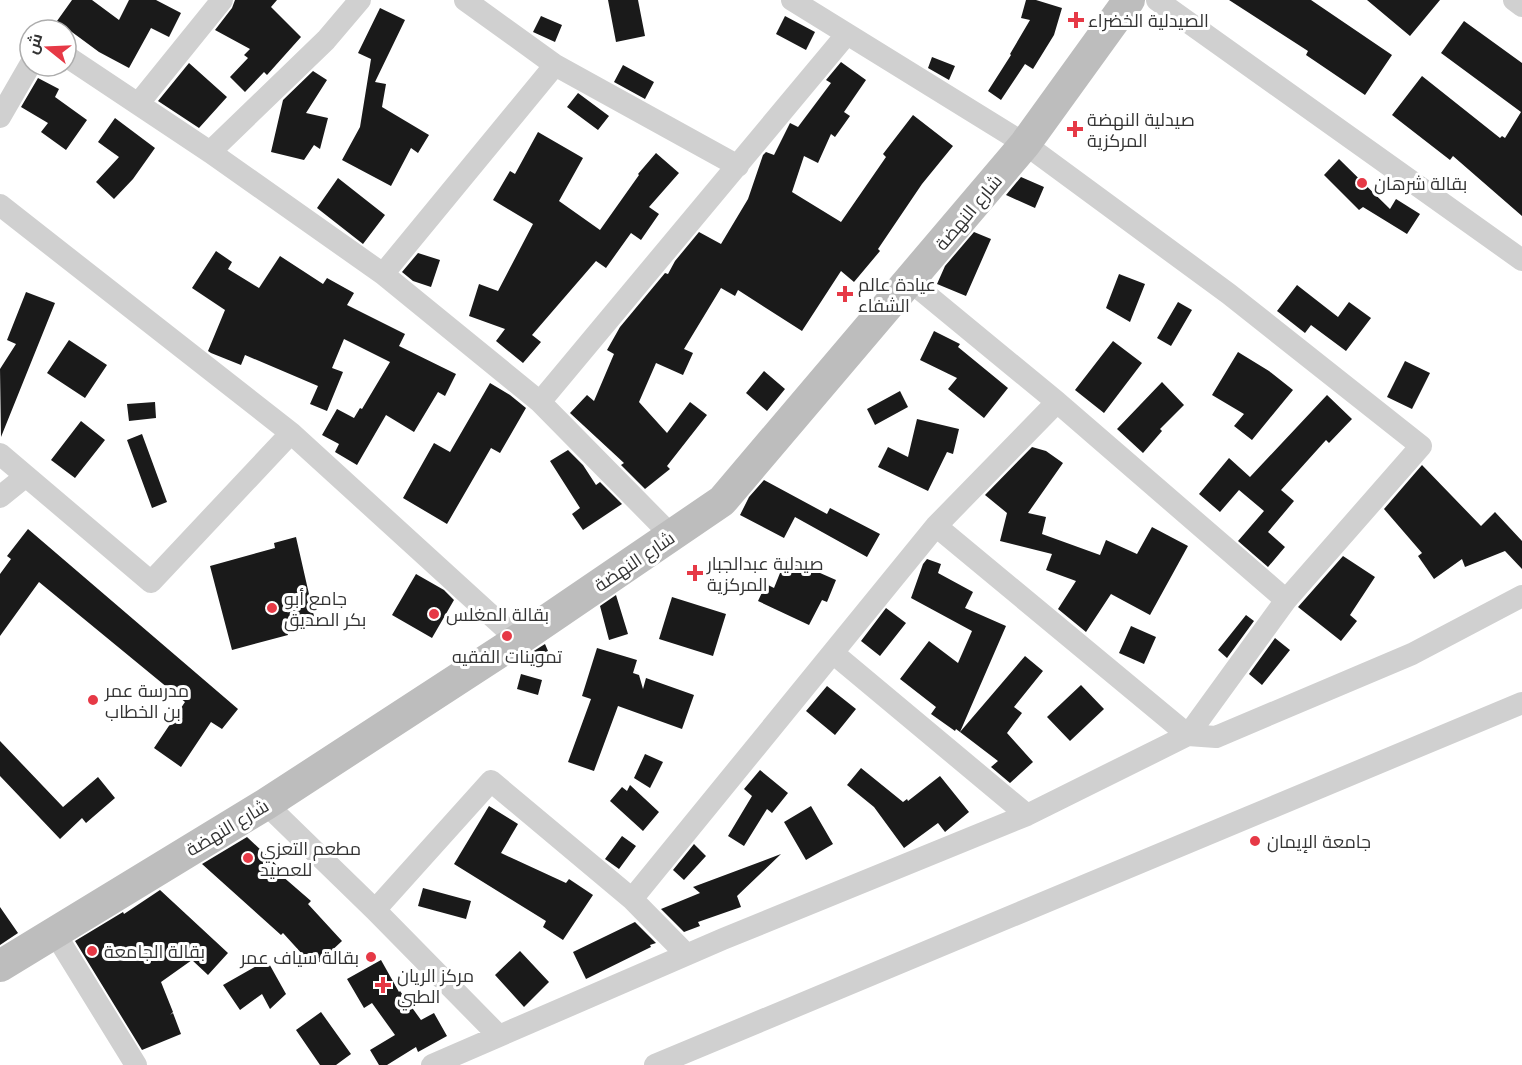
<svg xmlns="http://www.w3.org/2000/svg" width="1522" height="1065" font-family="'Open Sans',Cairo,sans-serif">
	<style>
		.building { fill: #1a1a1a }
		.lines { fill: none; stroke-linecap: round; stroke-linejoin: round }
		.street { stroke: #d0d0d0; stroke-width: 22 }
		.secondary { stroke: #bdbdbd; stroke-width: 32 }
		.poi-dot { fill: #e63946; stroke: #fff; stroke-width: 2 }
		.labels { text-anchor: middle; dominant-baseline: central; stroke-width: 6; stroke-linejoin: round; paint-order: stroke }
		.poi-label { font-size: 18px; fill: #333; stroke: #fff; text-anchor: start }
		.street-label { font-size: 18px; fill: #333; stroke: #fff }
	</style>
	<rect width="100%" height="100%" fill="#fff"/>
	<path class="building" d="M72,0H92L119,20L129,0H156L181,13L169,37L151,28L129,68L99,52L57,21Z
		M235,0H277L271,7L301,37L267,75L264,72L245,92L230,77L248,58L244,55L250,49L215,30L232,8Z
		M608,0H638L645,36L616,42Z
		M1026,0H1036L1062,8L1054,35L1033,69L1025,64L1001,100L988,91L1011,55L1010,54L1030,20L1021,18Z
		M1229,0H1311L1392,55L1365,95L1306,55L1308,51Z
		M1367,0H1440L1410,36Z
		M380,8L405,20L375,82L386,84L382,107L429,135L418,153L411,148L391,186L342,160L360,127L371,59L358,53Z
		M541,16L562,25L555,42L533,32Z
		M785,16L815,32L806,50L776,34Z
		M1464,21L1522,63V216L1453,156L1450,160L1392,115L1422,76L1500,138L1502,136L1505,138L1521,112L1441,53Z
		M932,57L955,66L949,80L928,68Z
		M841,62L866,80L844,112L850,116L835,137L831,134L818,163L804,156L792,192L841,222L886,157L883,154L913,115L953,146L922,184L878,249L880,251L854,282L841,271L802,331L738,290L735,296L721,288L684,349L693,353L683,375L656,363L639,402L667,433L690,402L707,415L667,466L670,469L645,489L621,465L624,463L570,413L587,395L594,401L614,354L607,350L620,327L665,273L668,274L675,261L699,232L721,244L748,199L763,155L766,152L774,155L790,123L798,127L831,83L826,80Z
		M189,63L227,97L199,128L158,101Z
		M623,65L654,82L645,99L614,82Z
		M313,71L327,80L306,113L328,118L320,149L314,145L304,160L271,152L283,100Z
		M38,78L59,89L55,97L87,120L66,150L41,132L48,123L21,107Z
		M578,93L609,116L598,130L567,107Z
		M115,118L155,148L133,179L114,199L96,182L119,157L98,142Z
		M538,132L583,158L559,201L600,230L639,175L638,174L656,153L679,173L649,207L659,214L641,240L631,233L606,268L596,261L532,335L541,342L523,363L496,341L505,329L469,316L479,284L498,291L533,224L493,200L510,171L515,174Z
		M1339,159L1390,209L1396,199L1420,214L1407,234L1363,207L1359,210L1324,175Z
		M1021,177L1044,187L1035,208L1006,195Z
		M338,178L385,215L363,244L317,208Z
		M974,232L991,239L966,296L937,284L945,266Z
		M216,251L232,262L228,269L259,288L280,256L323,284L327,278L354,293L347,305L405,334L399,346L456,374L445,396L438,392L414,432L386,415L357,465L335,452L339,444L322,435L337,409L354,418L360,408L362,409L390,362L344,339L332,368L343,372L327,411L310,404L318,386L245,355L241,365L211,353L208,351L225,310L192,288Z
		M418,253L440,260L431,287L413,281L402,272Z
		M1119,274L1145,284L1130,322L1106,308Z
		M1297,285L1338,317L1349,302L1371,318L1346,351L1311,325L1305,333L1277,311Z
		M26,292L55,303L1,437L0,369L16,344L7,340Z
		M1178,302L1192,310L1171,346L1157,338Z
		M934,331L960,344L958,347L1008,388L984,418L948,389L957,378L920,360Z
		M69,340L107,365L85,398L47,373Z
		M1113,341L1142,363L1104,413L1075,390Z
		M1238,352L1269,371L1293,390L1252,440L1234,426L1244,414L1212,395Z
		M1405,361L1430,373L1412,409L1387,397Z
		M764,371L785,389L767,411L746,393Z
		M1162,382L1184,405L1160,429L1162,431L1143,453L1117,429Z
		M490,383L510,395L526,408L500,453L491,448L447,524L403,498L434,443L450,452Z
		M900,391L908,407L875,425L867,409Z
		M1327,395L1352,419L1329,443L1326,440L1281,490L1294,501L1268,532L1285,547L1268,567L1238,541L1264,511L1239,490L1220,512L1199,494L1229,458L1250,477Z
		M155,402L156,418L129,421L127,404Z
		M917,419L959,429L953,454L947,452L928,491L878,467L888,447L908,457Z
		M81,421L105,440L75,478L51,460Z
		M142,434L167,502L152,508L127,440Z
		M1032,447L1046,451L1063,463L1028,513L1046,517L1042,534L1100,555L1106,540L1137,554L1152,527L1188,546L1150,615L1111,594L1086,632L1058,609L1076,581L1046,570L1052,554L1000,541L1007,513L985,495Z
		M568,450L583,465L596,485L600,482L622,504L583,530L572,514L580,508L550,461Z
		M1422,465L1481,526L1495,512L1522,541V569L1505,551L1465,567L1462,559L1434,579L1418,556L1422,553L1384,509Z
		M764,480L827,514L830,508L880,534L867,557L795,517L784,538L740,515L749,497Z
		M28,529L238,709L222,729L211,722L181,767L154,748L185,702L39,582L0,636V574L11,559L7,556Z
		M296,537L316,625L287,632L288,635L232,650L210,566L275,548L274,543Z
		M1343,556L1375,577L1350,615L1357,621L1341,641L1298,607Z
		M786,558L836,580L827,602L822,600L809,625L758,601L766,584L774,588Z
		M927,559L941,564L938,573L973,592L965,608L1006,626L960,732L956,729L955,731L931,714L936,707L900,679L929,641L958,663L972,631L911,598L923,564Z
		M416,574L444,590L454,600L432,638L392,615Z
		M616,595L628,634L609,640L600,606Z
		M672,597L726,614L713,656L659,639Z
		M886,608L906,623L880,656L861,641Z
		M1246,615L1254,621L1227,658L1218,650Z
		M1131,626L1156,637L1144,664L1119,653Z
		M1275,638L1290,650L1262,685L1249,674Z
		M545,644L548,651L532,660L529,654Z
		M597,648L637,660L633,673L639,675L643,689L646,678L694,695L682,729L618,706L594,771L568,762L591,699L582,696Z
		M1025,656L1043,671L1014,707L1022,713L1007,733L1033,762L1010,783L991,767L998,761L960,732Z
		M521,674L542,680L538,695L517,689Z
		M1081,685L1104,709L1070,741L1047,717Z
		M827,686L856,709L835,735L806,711Z
		M0,741L63,807L98,777L115,798L86,823L82,818L60,839L0,776Z
		M645,754L663,762L650,788L634,778Z
		M861,768L903,802L907,799L908,801L940,776L969,812L945,832L938,823L904,848L874,807L847,785Z
		M760,770L788,793L772,813L767,809L744,846L728,836L752,796L744,789Z
		M630,785L659,812L643,831L610,801L622,787L627,791Z
		M489,806L518,824L501,853L566,883L569,879L593,895L563,940L543,927L546,921L454,864Z
		M811,806L833,844L806,860L784,822Z
		M622,836L636,846L619,869L605,859Z
		M247,837L284,872L281,875L311,901L308,904L342,941L314,967L283,933L281,935L202,864Z
		M694,844L706,856L684,880L673,870Z
		M781,854L737,896L741,907L698,922L700,926L684,932L661,909L700,893L693,887Z
		M423,888L471,901L466,919L418,906Z
		M160,890L228,953L208,975L192,960L161,982L173,1012L170,1015L173,1013L181,1034L142,1050L75,941L123,912L124,914Z
		M0,907L18,933L0,945Z
		M635,922L656,943L650,945L651,947L586,979L573,952Z
		M520,951L549,982L524,1007L495,975Z
		M267,960L286,994L270,1009L262,994L240,1010L223,985Z
		M381,960L399,992L400,991L421,1020L434,1013L447,1036L418,1052L416,1047L387,1065H379L370,1050L395,1035L372,1003L364,1008L347,979Z
		M321,1012L351,1054L336,1065H320L296,1030Z"/>
	<g class="lines">
		<path class="street" d="M465,0L555,65L738,166
			M792,0L1025,144L1229,294L1421,446L1286,600L1188,735L1027,815
			M1157,0L1522,260
			M1514,0L1522,6
			M66,56L210,152L383,274L540,402L671,535
			M138,104L222,0
			M0,117L30,65
			M210,152L326,40L360,0
			M0,205L291,433L518,640
			M383,274L555,65
			M910,281L1057,402L1286,600
			M540,402L846,35
			M0,454L151,582L291,433
			M0,497L26,476
			M936,526L1188,735L1216,737L1412,654L1522,596
			M266,804L375,910L499,1036
			M632,899L936,526L1057,402
			M375,910L491,781L632,899L686,954
			M54,932L136,1065
			M432,1065L723,939L1027,815L833,653
			M655,1065L1522,703"/>
		<path class="secondary" d="M0,966L266,804L518,640L722,501L1025,144L1129,0"/>
	</g>
	<g class="poi-dot">
		<path d="M1073 11h6v6h6v6h-6v6h-6v-6h-6v-6h6z"/>
		<path d="M1072 120h6v6h6v6h-6v6h-6v-6h-6v-6h6z"/>
		<circle cx="1362" cy="183" r="6"/>
		<path d="M842 285h6v6h6v6h-6v6h-6v-6h-6v-6h6z"/>
		<path d="M692 564h6v6h6v6h-6v6h-6v-6h-6v-6h6z"/>
		<circle cx="272" cy="608" r="6"/>
		<circle cx="434" cy="614" r="6"/>
		<circle cx="507" cy="636" r="6"/>
		<circle cx="93" cy="700" r="6"/>
		<circle cx="1255" cy="841" r="6"/>
		<circle cx="248" cy="858" r="6"/>
		<circle cx="92" cy="951" r="6"/>
		<circle cx="371" cy="957" r="6"/>
		<path d="M380 976h6v6h6v6h-6v6h-6v-6h-6v-6h6z"/>
	</g>
	<g class="labels">
		<g class="poi-label">
			<text x="1088" y="20">الصيدلية الخضراء</text>
			<text x="1087" y="119">صيدلية النهضة<tspan x="1087" dy="21">المركزية</tspan></text>
			<text x="1374" y="183">بقالة شرهان</text>
			<text x="858" y="284">عيادة عالم<tspan x="858" dy="21">الشفاء</tspan></text>
			<text x="707" y="563">صيدلية عبدالجبار<tspan x="707" dy="21">المركزية</tspan></text>
			<text x="284" y="598">جامع أبو<tspan x="284" dy="21">بكر الصديق</tspan></text>
			<text x="446" y="614">بقالة المغلس</text>
			<text x="507" y="656" text-anchor="middle">تموينات الفقيه</text>
			<text x="105" y="690">مدرسة عمر<tspan x="105" dy="21">بن الخطاب</tspan></text>
			<text x="1267" y="841">جامعة الإيمان</text>
			<text x="260" y="848">مطعم التعزي<tspan x="260" dy="21">للعصيد</tspan></text>
			<text x="104" y="951">بقالة الجامعة</text>
			<text x="359" y="957" text-anchor="end">بقالة سياف عمر</text>
			<text x="397" y="975">مركز الريان<tspan x="397" dy="21">الطبي</tspan></text>
		</g>
		<g class="street-label">
			<text transform="translate(968 212) rotate(-50)">شارع النهضة</text>
			<text transform="translate(634 561) rotate(-34)">شارع النهضة</text>
			<text transform="translate(227 827) rotate(-31)">شارع النهضة</text>
		</g>
	</g>
	<g transform="translate(48 48) rotate(288)"><circle r="28" fill="#ffffff" stroke="#adadad" stroke-width="1.5"/>
	<path d="M0-4.5L10 22L0 15L-10 22Z" fill="#e63946"/>
	<text y="-9" font-size="16" font-weight="bold" text-anchor="middle" fill="#333333">ش</text>
	</g>
</svg>
